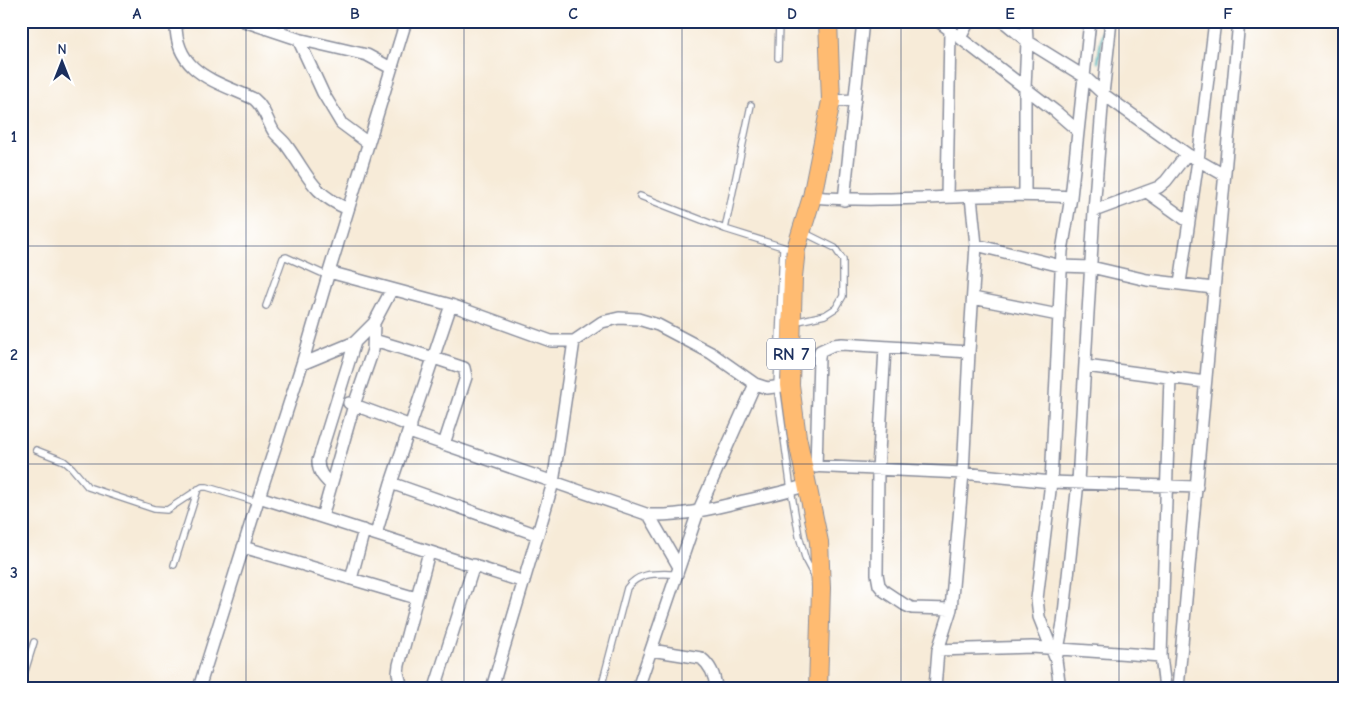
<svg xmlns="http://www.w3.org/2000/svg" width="1365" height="709" font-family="'Comic Neue',sans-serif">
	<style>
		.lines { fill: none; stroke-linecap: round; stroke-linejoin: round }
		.stream { stroke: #3aacb3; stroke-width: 3 }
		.lane-casing { stroke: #898d9b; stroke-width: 8 }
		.street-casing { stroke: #898d9b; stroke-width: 14 }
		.primary-casing { stroke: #898d9b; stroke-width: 20 }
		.lane { stroke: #fff; stroke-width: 5.5 }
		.street { stroke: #fff; stroke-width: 11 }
		.primary { stroke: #ffbb71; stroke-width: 18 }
		.grid { fill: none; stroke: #1b2f5e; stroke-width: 1; stroke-opacity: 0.55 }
		.labels { text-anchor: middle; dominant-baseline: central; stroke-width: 4; stroke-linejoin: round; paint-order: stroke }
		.shield { fill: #fff; stroke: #5f6d8e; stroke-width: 1 }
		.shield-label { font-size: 18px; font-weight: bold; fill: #1b2f5e }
		.neatline { fill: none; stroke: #1b2f5e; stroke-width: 2 }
		.grid-label { font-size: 16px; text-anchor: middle; font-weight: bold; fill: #1b2f5e }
	</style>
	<rect width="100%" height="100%" fill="#fff"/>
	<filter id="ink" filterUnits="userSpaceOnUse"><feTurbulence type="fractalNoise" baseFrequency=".02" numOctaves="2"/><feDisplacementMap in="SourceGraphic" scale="10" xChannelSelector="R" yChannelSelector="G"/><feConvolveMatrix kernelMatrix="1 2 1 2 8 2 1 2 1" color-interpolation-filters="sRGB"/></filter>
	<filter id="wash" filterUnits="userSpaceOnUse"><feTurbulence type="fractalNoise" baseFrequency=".0096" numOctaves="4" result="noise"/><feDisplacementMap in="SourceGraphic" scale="20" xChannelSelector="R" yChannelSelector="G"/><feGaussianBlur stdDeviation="1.12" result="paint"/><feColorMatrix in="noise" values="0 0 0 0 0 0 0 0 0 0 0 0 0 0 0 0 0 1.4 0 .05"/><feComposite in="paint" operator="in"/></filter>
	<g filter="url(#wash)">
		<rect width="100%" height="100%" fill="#f7ebd8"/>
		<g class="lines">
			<path class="stream" d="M1098,62L1104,21"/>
		</g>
	</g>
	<g filter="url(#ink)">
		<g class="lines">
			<g class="lane-casing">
				<path id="lane" d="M281,33L284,21
					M778,58L779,21
					M640,196L725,229L786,248
					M725,229L751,105
					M783,248L777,387L791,490L799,536L806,561L814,576
					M266,306L283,258L286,257L328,276
					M794,322L825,315L836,308L843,296V260L835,248L803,232
					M36,450L64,461L72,468L88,487L154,509L167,510L202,487H207L257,502
					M174,565L198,489
					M21,684L34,642
					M601,688L627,588C639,571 658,574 677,574"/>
			</g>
			<g class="street-casing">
				<path id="street" d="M176,21C174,73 216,81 254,99C265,108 267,121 274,132C278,137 284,141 287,146C309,176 312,194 348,209
					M244,21L298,39L367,55L391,68
					M938,21L1055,111L1078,131
					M1003,21L1027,41L1025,88V195
					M1026,21L1027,41L1085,77L1103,94L1187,154L1224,175
					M960,38L969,21
					M298,39L323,93L341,123L368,143
					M831,101L855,100
					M1147,192L1189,222
					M812,197C898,204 984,191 1071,197
					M947,197L950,31
					M844,200L863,21
					M1094,211L1159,187L1166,181L1187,154
					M976,245L1061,266L1091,267L1147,280L1213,288
					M329,272L451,305L551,341H574L602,322L619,318L638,319L658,325L711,353L755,384L767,388L790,385
					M1180,283L1198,160L1215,21
					M973,298L1058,315
					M374,340L434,358L464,368L466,377L444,444
					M885,348L878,470L877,574L879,585L884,591L905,605L912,608L951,609
					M969,352L976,245L971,197
					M302,364L355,342L374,323L392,289
					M1086,366L1205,382
					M349,403L411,426
					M409,432L649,515C681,516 712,509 743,501C765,496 786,492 807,485
					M809,466L963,473L1051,482L1197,487
					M816,467L819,357L820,351L833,345L842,344L969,352L963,473L951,609L938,650L935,688
					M391,483L538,535
					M331,485C323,477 318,472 318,461L355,342
					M259,497L524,582
					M649,515L679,567
					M322,517L354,405L373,350L374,323
					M376,534L391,483L451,305
					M243,547L416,598
					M351,579L364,530
					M651,650L701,658C710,665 715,676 716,688
					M938,650L1032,647L1161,656
					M1056,660L1063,623L1078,482L1094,211L1103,94L1111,21
					M199,688L259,497L302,364L329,272L406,21
					M402,688L398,673L399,665L429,552
					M435,688L474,565
					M492,688L553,483L574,341
					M638,688L698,512L755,384
					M1060,688L1056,660L1039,617L1037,599L1051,482L1062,251L1071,197L1090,21
					M1165,688L1161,656L1170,377
					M1178,688C1199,466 1217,243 1239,21"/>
			</g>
			<g class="primary-casing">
				<path id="primary" d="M818,688L821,588L819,542L797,437L790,385L793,277L796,249L812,197L831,101L828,21"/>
			</g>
			<use href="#lane" class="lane"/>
			<use href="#street" class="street"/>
			<use href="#primary" class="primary"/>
		</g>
	</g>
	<path class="grid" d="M246,21V688M464,21V688M682,21V688M901,21V688M1119,21V688M21,246H1344M21,464H1344"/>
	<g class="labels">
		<rect class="shield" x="767" y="338.5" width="48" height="31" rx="4"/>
		<g class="shield-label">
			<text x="791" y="354">RN 7</text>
		</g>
	</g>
	<rect width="1365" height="709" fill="none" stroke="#fff" stroke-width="55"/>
	<g transform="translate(62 62)" stroke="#ffffff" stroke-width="4" paint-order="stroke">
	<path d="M0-4L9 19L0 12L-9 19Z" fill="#1b2f5e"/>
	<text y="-8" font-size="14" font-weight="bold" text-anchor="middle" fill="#1b2f5e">N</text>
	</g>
	<rect x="28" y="28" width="1310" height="654" class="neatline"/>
	<g class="grid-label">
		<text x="137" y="19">A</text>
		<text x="355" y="19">B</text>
		<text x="573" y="19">C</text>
		<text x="792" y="19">D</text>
		<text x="1010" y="19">E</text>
		<text x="1228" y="19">F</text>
		<text x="14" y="142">1</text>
		<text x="14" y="360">2</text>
		<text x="14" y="578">3</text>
	</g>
</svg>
